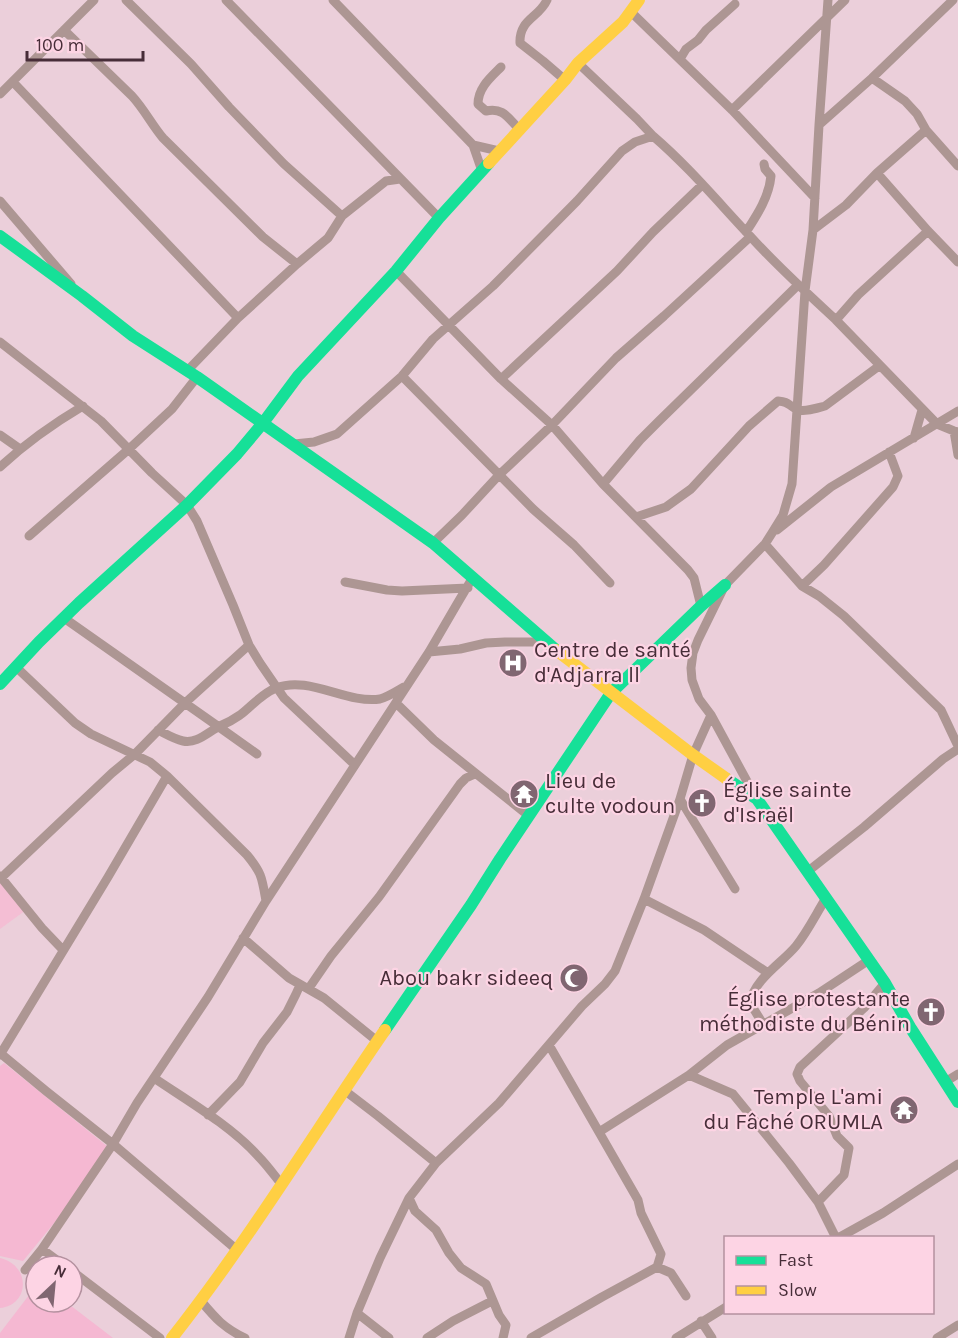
<svg xmlns="http://www.w3.org/2000/svg" width="958" height="1338" font-family="Karla,sans-serif">
	<style>
		.built { fill: #f4bed4 }
		.green { fill: #f5b8d2 }
		.lines { fill: none; stroke-linecap: round; stroke-linejoin: round }
		.street { stroke: #ad9693; stroke-width: 9 }
		.fast { stroke: #16e098; stroke-width: 12 }
		.slow { stroke: #ffcf43; stroke-width: 12 }
		.labels { text-anchor: middle; dominant-baseline: central; stroke-width: 4.5; stroke-linejoin: round; paint-order: stroke }
		.poi-label { font-size: 22px; fill: #472d38; stroke: #fdd4e4; text-anchor: start }
	</style>
	<rect width="100%" height="100%" fill="#ebcfda"/>
	<path class="built" d="M0,874L26,910L0,929Z"/>
	<path class="green" d="M4,1063L113,1151L23,1261L0,1256V1066Z
		M0,1258C31,1265 30,1305 0,1308Z
		M36,1286V1302H66L113,1338H0V1333Z"/>
	<g class="lines">
		<path class="street" d="M126,0L191,64L229,107L284,164L342,216
			M226,0L439,218
			M333,0L473,145L482,171
			M547,0C539,18 519,19 520,43L543,61L565,80
			M631,12L732,110L815,198
			M64,30L132,96C144,109 152,125 163,138L263,237L297,264
			M680,59L686,49L698,40L706,30L735,4
			M578,63L637,119L653,136
			M501,67C490,78 478,88 478,104L486,111C503,107 508,118 519,129
			M872,78L905,101L917,114L926,130L958,166
			M13,82L238,318
			M0,94L94,0
			M732,110L845,0
			M819,125L872,78L953,0
			M473,145L499,151
			M877,173L926,130
			M0,201L71,284
			M813,230L846,205L877,173L928,231L958,262
			M928,231L858,295L836,320L937,424L954,431L958,432
			M746,232C757,215 769,197 771,176L765,169L764,164
			M396,271L501,379L552,425L603,484L688,570L694,578L701,606
			M0,342L101,421L152,473L187,505L197,521L233,605L249,645L260,663L284,698L355,765
			M187,371L238,318L297,264L328,238L342,216L386,181L400,179
			M402,376L533,509L574,545L610,583
			M501,379L617,271L653,232L702,185
			M954,431L958,455
			M0,435L20,449
			M914,438L922,410
			M294,444L314,442L337,434L402,376L433,339L493,286L577,201L622,151L635,142L653,136C688,166 718,202 750,236C777,266 807,293 836,320
			M0,467C27,442 51,425 83,406
			M603,484L640,440L659,421L798,285
			M636,517L666,507L691,489L749,426L778,401C789,402 787,404 796,409C803,413 817,408 825,406L879,366
			M777,530L831,487L958,411
			M29,536L129,449L172,409L197,377
			M433,543L462,515L499,475L552,425L616,358L664,316L750,237
			M765,544L802,586L819,596L844,616L941,710L958,746
			M345,582L387,590L402,591L468,588
			M802,586L824,565L893,487L898,476L889,452
			M64,618L219,727L257,754
			M429,652L460,649L486,643L505,642H546
			M16,667L75,723L91,734L150,762L167,776L247,855C262,873 262,878 266,901
			M396,703L434,740L529,816
			M158,730C166,734 174,739 183,741C197,744 208,732 220,726C227,723 233,720 240,715C252,706 261,694 276,688C309,675 346,704 380,699C388,697 397,691 404,687
			M755,796L711,715L699,699L692,680L691,668L693,653L698,640L725,585L765,544L772,533L783,515L792,484L805,291L813,230L819,125L828,0
			M680,799L735,889
			M807,872L864,827L943,759L958,749
			M0,876L42,928L63,950
			M1,878L112,773L135,754L185,703L249,645
			M644,899L704,930L768,973
			M243,938L289,978L324,998L377,1041
			M309,988L331,956L379,897L460,784L466,778L475,774
			M763,1024L750,1003C754,979 782,963 796,946C808,931 816,914 826,898
			M549,1045L638,1200L641,1213L661,1254L657,1267
			M0,1053L46,1091L113,1144L237,1250
			M0,1055L108,877L167,776
			M689,1075L733,1094L789,1163L818,1202L836,1238
			M154,1078C188,1101 231,1126 258,1156C267,1165 274,1175 282,1185
			M945,1082L958,1074
			M344,1090L378,1116L436,1163
			M208,1115L240,1082L263,1043L287,1012L296,994L300,985
			M599,1132L689,1075L727,1045L819,993L869,960
			M409,1198L415,1211L436,1230L449,1253L461,1268L486,1284L499,1315L506,1325L503,1338
			M818,1202L844,1175L849,1148L837,1136L829,1116L800,1081L797,1074L800,1067L864,1008L885,983
			M838,1238L883,1213L958,1164
			M42,1249L65,1266
			M25,1270L42,1249L113,1144L137,1103L208,997L266,901L429,652L457,604L473,577
			M72,1271L160,1338
			M201,1301C216,1319 224,1328 245,1338
			M357,1313L389,1338
			M701,1321L712,1338
			M349,1338L357,1313L380,1258L409,1198L436,1163L499,1103L582,1006L605,984L615,971L644,899L680,799L693,755L711,715
			M427,1338L453,1321L492,1301
			M531,1338L602,1297L657,1267L671,1273L686,1296
			M676,1338L726,1307
			M937,1338L958,1325"/>
		<path class="fast" d="M0,236L82,296L133,336L197,377L433,543L556,650
			M0,684L39,642L79,603L187,505L237,454L263,423L298,376L396,271L439,218L489,163
			M727,779L757,799L885,983L910,1027L958,1102
			M385,1030L471,905L500,859L611,693L701,606L725,585"/>
		<path class="slow" d="M489,163L565,80L578,63L623,22L639,0
			M556,650L693,755L727,779
			M172,1338C249,1240 314,1133 385,1030"/>
	</g>
	<defs>
		<g id="hospital-disc" transform="scale(1.5)"><circle r="9.5" fill="#806671" stroke="#fdd4e4"/><path d="M-5-5h3v3.5h4V-5h3V5h-3V1.5h-4V5h-3Z" fill="#fff"/></g>
		<g id="temple-disc" transform="scale(1.5)"><circle r="9.5" fill="#806671" stroke="#fdd4e4"/><path d="M0-6L5-2H3V0L6.5 2.5H4V6H1.5V3h-3V6H-4V2.5H-6.5L-3 0V-2H-5Z" fill="#fff"/></g>
		<g id="church-disc" transform="scale(1.5)"><circle r="9.5" fill="#806671" stroke="#fdd4e4"/><path d="M-1.2-6h2.4v3.5h3.3v2.4h-3.3V6h-2.4V-.1h-3.3v-2.4h3.3Z" fill="#fff"/></g>
		<g id="mosque-disc" transform="scale(1.5)"><circle r="9.5" fill="#806671" stroke="#fdd4e4"/><path d="M3.5-4.9A6 6 0 1 0 3.5 4.9A5 5 0 1 1 3.5-4.9Z" fill="#fff"/></g>
	</defs>
	<g fill-rule="evenodd">
		<use href="#hospital-disc" x="513" y="663"/>
		<use href="#temple-disc" x="524" y="794"/>
		<use href="#church-disc" x="702" y="803"/>
		<use href="#mosque-disc" x="574" y="978"/>
		<use href="#church-disc" x="931" y="1012"/>
		<use href="#temple-disc" x="904" y="1110"/>
	</g>
	<g class="labels">
		<g class="poi-label">
			<text x="534" y="650">Centre de santé<tspan x="534" dy="25">d'Adjarra ll</tspan></text>
			<text x="545" y="781">Lieu de<tspan x="545" dy="25">culte vodoun</tspan></text>
			<text x="723" y="790">Église sainte<tspan x="723" dy="25">d'Israël</tspan></text>
			<text x="553" y="978" text-anchor="end">Abou bakr sideeq</text>
			<text x="910" y="999" text-anchor="end">Église protestante<tspan x="910" dy="25">méthodiste du Bénin</tspan></text>
			<text x="883" y="1097" text-anchor="end">Temple L'ami<tspan x="883" dy="25">du Fâché ORUMLA</tspan></text>
		</g>
	</g>
	<rect x="724" y="1236" width="210" height="78" fill="#fdd4e4" stroke="#b4919f" stroke-width="1.5"/>
	<rect x="736" y="1256" width="30" height="9" fill="#16e098" stroke="#b4919f" stroke-width="1.5"/>
	<text x="778" y="1266" font-size="18" fill="#472d38">Fast</text>
	<rect x="736" y="1286" width="30" height="9" fill="#ffcf43" stroke="#b4919f" stroke-width="1.5"/>
	<text x="778" y="1296" font-size="18" fill="#472d38">Slow</text>
	<g transform="translate(54 1284) rotate(26)"><circle r="28" fill="#fdd4e4" stroke="#b4919f" stroke-width="1.5"/>
	<path d="M0-4.5L10 22L0 15L-10 22Z" fill="#806671"/>
	<text y="-9" font-size="16" font-weight="bold" text-anchor="middle" fill="#472d38">N</text>
	</g>
	<path d="M27 51v9h116v-9" fill="none" stroke="#472d38" stroke-width="3"/>
	<text x="36" y="51" font-size="18" fill="#472d38" stroke="#fdd4e4" stroke-width="4.5" paint-order="stroke">100 m</text>
</svg>
